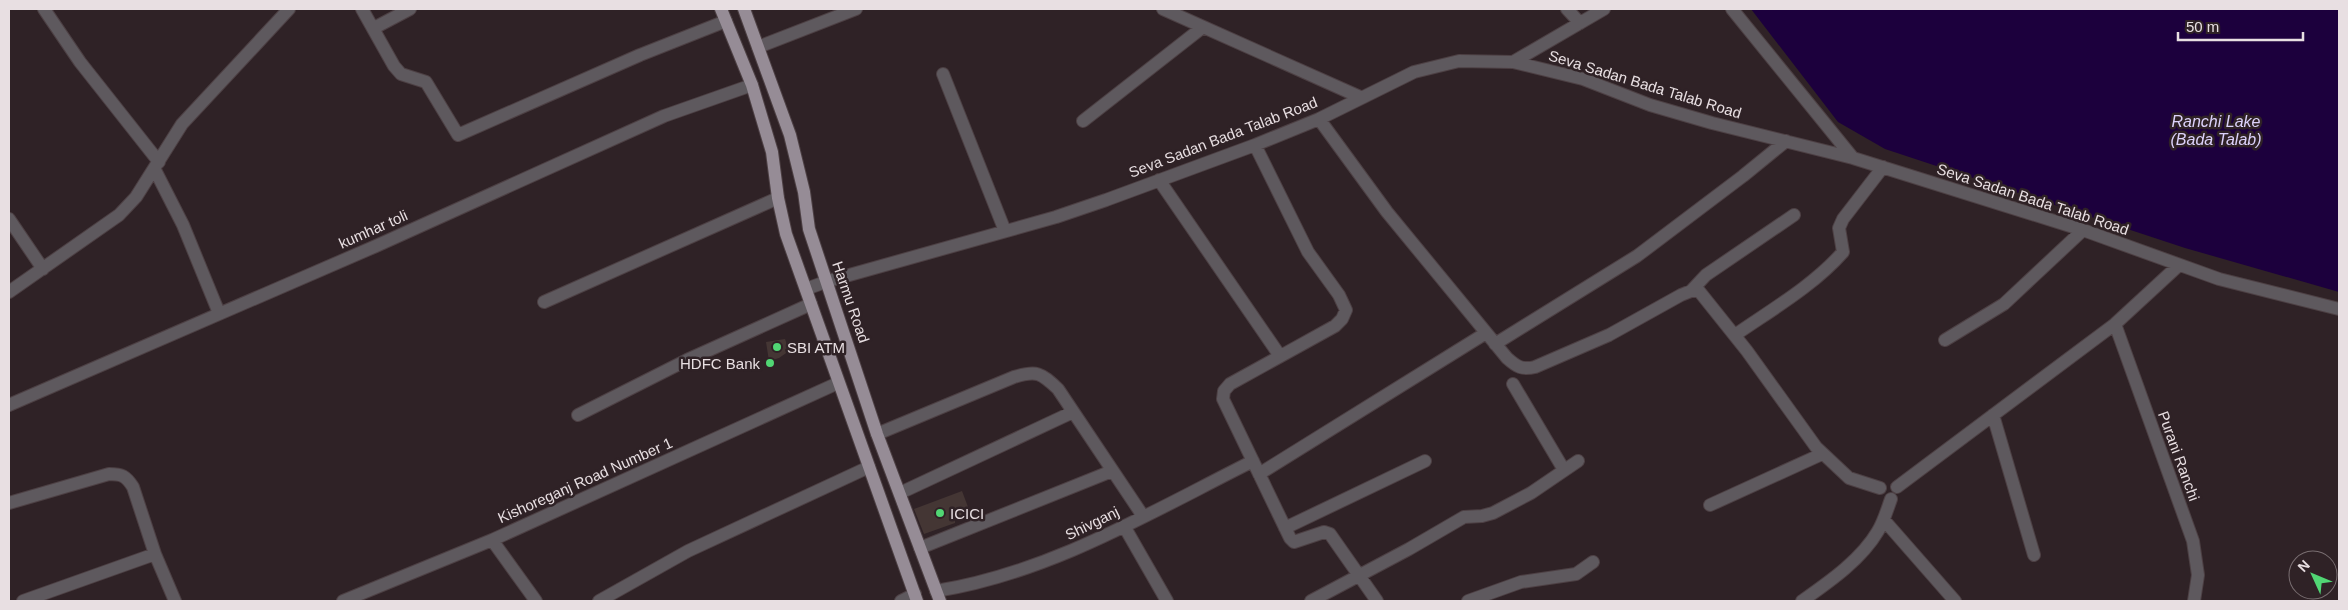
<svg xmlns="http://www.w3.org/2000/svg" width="2348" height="610" font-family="Arial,sans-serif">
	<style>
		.water { fill: #1c003d }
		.building { fill: #443634 }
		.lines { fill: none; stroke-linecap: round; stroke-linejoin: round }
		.minor-casing { stroke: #4d4044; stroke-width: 14 }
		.major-casing { stroke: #4d4044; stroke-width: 14 }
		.minor { stroke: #5e595e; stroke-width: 12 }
		.major { stroke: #968c96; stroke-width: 12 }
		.poi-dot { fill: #51d674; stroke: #2f2226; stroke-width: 2 }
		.labels { text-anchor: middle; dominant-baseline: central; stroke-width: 5; stroke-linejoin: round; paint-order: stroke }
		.street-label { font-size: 15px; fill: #e8dfe2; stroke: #2f2226 }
		.poi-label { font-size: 15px; fill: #e8dfe2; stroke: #2f2226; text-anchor: start }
		.water-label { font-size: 16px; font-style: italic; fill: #dcd2fa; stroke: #2f2226 }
	</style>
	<rect width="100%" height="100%" fill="#2f2226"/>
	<path class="water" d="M1751,9H2339V292L2185,248L1885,149L1838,122Z"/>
	<path class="building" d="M785,339L789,351L779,358L769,361L766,342Z
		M962,491L971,515L955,519V523L924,534L914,509Z"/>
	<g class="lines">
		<g class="minor-casing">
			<path id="minor" d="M44,9L80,62L159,162
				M362,9L394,66L401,74L426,82L458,135L640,55L726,21
				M1163,9L1360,97
				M1567,9L1580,23
				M1732,9L1853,158
				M374,28L410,9
				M758,47L856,9
				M1513,62L1604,9
				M943,74L1005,231
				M1319,119L1387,212L1507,358C1517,367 1522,370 1535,367L1609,335L1681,295L1691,291H1699L1747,351L1816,447L1849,478L1880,488
				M1083,121L1203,27
				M1255,145L1308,252L1339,295L1346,310L1342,319L1335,326L1230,384L1224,391L1223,399L1290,538L1294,542L1324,532L1330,534L1377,601
				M155,170L183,225L219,313
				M1159,180L1280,356
				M9,219L43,269
				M806,289L828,281L1056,217L1106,200L1255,145L1319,119L1414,72L1459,61L1513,62L1583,79L1650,105L1712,123L1853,158L2083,230L2219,279L2339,309
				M1691,291L1706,275L1794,215
				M9,292L119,215L136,197L182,124L289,9
				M544,302L778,198
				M2115,324L2193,541L2198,575L2194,601
				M1735,335C1771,310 1813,286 1843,252L1839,228L1843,219L1883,167
				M1945,340L2004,304L2083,230
				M1495,344L1637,256L1743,176L1786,141
				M1513,384L1564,470
				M9,405L376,246L664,116L752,85
				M578,415L687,360L811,304
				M1993,415L2034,555
				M877,434L1014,377C1037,370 1041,373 1058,389L1143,516
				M1259,474L1486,333
				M1897,487L2115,324L2179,265
				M900,493L1073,412
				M9,503L109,474C122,474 126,476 133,487L155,554L175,601
				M1710,505L1822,454
				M1884,520L1955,601
				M1124,526L1167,601
				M1285,528L1425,461
				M492,540L536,601
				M920,548L1112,471
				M936,591C1050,573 1151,512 1253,461
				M23,601L155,554
				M343,601L492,540L838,383
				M599,601L688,551L869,467
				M901,601L915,594
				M1311,601L1409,549L1464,517L1482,516L1493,513L1531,493L1578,461
				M1468,601L1521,582L1576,574L1593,562
				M1802,601C1829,582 1861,560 1878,531C1884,521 1887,510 1891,499"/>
		</g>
		<g class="major-casing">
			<path id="major" d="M721,9L752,85L772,152L778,198L786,234L917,601
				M744,9L790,135L804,192L809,229L877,434L940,601"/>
		</g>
		<use href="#minor" class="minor"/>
		<use href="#major" class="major"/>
	</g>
	<g class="poi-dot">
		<circle cx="777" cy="347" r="5"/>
		<circle cx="770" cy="363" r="5"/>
		<circle cx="940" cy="513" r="5"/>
	</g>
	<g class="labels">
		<g class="street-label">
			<text transform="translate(1645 84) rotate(17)">Seva Sadan Bada Talab Road</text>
			<text transform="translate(1223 137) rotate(-21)">Seva Sadan Bada Talab Road</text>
			<text transform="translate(2033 199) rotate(18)">Seva Sadan Bada Talab Road</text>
			<text transform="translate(373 229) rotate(-24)">kumhar toli</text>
			<text transform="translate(851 302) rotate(71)">Harmu Road</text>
			<text transform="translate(2179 456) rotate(70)">Purani Ranchi</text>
			<text transform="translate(585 480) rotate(-24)">Kishoreganj Road Number 1</text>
			<text transform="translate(1092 523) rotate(-26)">Shivganj</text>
		</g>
		<g class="poi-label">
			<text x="787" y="347">SBI ATM</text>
			<text x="760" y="363" text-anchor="end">HDFC Bank</text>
			<text x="950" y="513">ICICI</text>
		</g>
		<g class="water-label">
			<text x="2216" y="121">Ranchi Lake<tspan x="2216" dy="18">(Bada Talab)</tspan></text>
		</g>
	</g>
	<rect width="2348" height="610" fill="none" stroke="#e8dfe2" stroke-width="20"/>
	<g transform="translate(2313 575) rotate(314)"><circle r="24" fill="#2f2226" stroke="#796e71"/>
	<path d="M0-4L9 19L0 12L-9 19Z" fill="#51d674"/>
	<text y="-8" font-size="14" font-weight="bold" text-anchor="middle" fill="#e8dfe2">N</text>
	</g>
	<path d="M2178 32v8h125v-8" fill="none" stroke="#e8dfe2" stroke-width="2.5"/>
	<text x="2186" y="32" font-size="15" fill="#e8dfe2" stroke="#2f2226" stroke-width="4" paint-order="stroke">50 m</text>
</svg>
